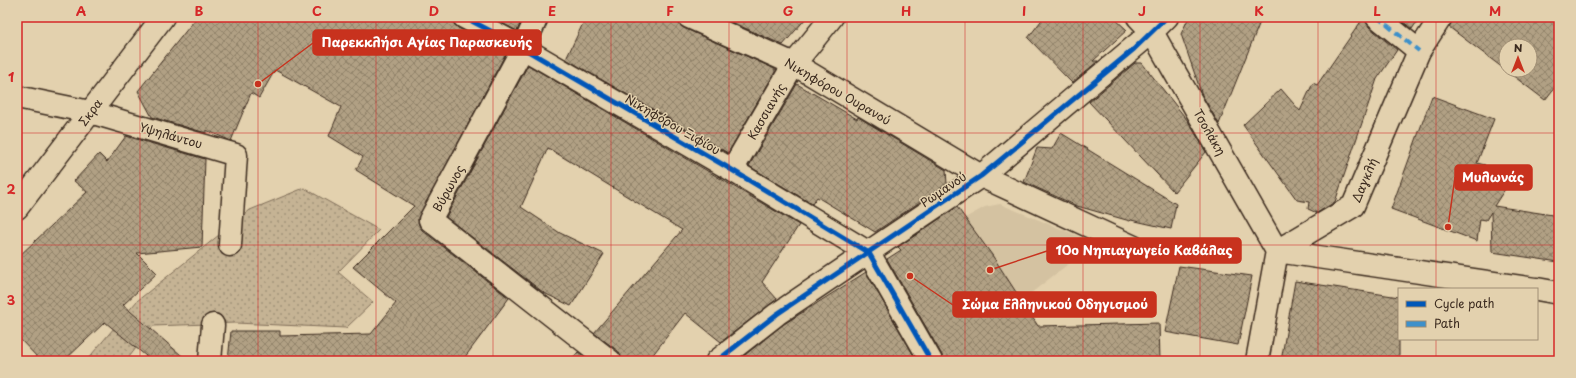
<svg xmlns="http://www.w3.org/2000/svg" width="1576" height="378" font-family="'Playpen Sans',sans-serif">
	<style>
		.built { fill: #d4c2a1 }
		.park { fill: url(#park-dots); stroke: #806e59 }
		.building { fill: url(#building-cross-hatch); stroke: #3b2a1e; fill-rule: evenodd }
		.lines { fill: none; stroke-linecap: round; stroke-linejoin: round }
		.minor-casing { stroke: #3b2a1e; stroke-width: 25 }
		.tertiary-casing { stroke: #3b2a1e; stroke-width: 25 }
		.minor { stroke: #e3d1ae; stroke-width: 22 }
		.tertiary { stroke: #e3d1ae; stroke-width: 22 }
		.quiet { stroke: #3e90ca; stroke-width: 4; stroke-dasharray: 8 4; stroke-linecap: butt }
		.cycleway-casing { stroke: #e3d1ae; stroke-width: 8 }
		.cycleway { stroke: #0057b8; stroke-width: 5 }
		.grid { fill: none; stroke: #d62828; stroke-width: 1; stroke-opacity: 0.55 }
		.labels { text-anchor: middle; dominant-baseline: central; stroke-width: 3; stroke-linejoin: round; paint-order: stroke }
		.street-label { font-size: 12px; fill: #3b2a1e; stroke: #e3d1ae }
		.leader { fill: none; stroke: #c8321e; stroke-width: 1.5 }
		.callout-dot { fill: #c8321e; stroke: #e3d1ae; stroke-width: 1.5 }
		.callout { fill: #c8321e; stroke: #c8321e; stroke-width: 1.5 }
		.callout-label { font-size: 13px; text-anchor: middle; font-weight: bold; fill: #fff }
		.neatline { fill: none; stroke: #d62828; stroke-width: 1.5 }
		.grid-label { font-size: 13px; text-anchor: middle; font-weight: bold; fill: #d62828 }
	</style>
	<defs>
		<pattern id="park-dots" width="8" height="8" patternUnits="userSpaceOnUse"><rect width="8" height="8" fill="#c5b394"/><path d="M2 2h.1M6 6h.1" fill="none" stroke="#a19278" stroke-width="1.8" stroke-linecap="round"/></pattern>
		<pattern id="building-cross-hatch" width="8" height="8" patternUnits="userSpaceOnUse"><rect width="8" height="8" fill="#b1a084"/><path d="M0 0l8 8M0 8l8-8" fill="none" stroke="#91836b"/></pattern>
	</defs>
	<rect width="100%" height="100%" fill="#e3d1ae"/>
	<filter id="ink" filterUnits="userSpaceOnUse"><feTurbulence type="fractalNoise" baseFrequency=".025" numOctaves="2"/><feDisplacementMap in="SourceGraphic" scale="8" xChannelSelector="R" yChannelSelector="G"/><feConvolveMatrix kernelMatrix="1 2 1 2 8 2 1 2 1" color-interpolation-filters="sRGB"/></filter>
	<g filter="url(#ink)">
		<path class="built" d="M1000,204L1095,243L1021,301L965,218L985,207Z"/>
		<path class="park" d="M304,188L379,230L338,272L373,302L346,328L235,323L153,326L126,361H86L137,301L250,210Z"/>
		<path class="building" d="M197,17H452L453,23L458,28L506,53L418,219L419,225L422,230L509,298L462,361H228L231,331H280V336L371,334L396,303L353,267L414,206L356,170L363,157L329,136L341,107L275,70L259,98L251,93L231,141L206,130V133L152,117L138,91Z
			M491,17H523L517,31Z
			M586,17H677L679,24L684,28L775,69V72L728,153L566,59Z
			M720,17H807L783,45Z
			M1044,17H1113L1127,30L1093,61H1098L1072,83L1028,38Z
			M1189,17H1262L1219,124L1202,95L1181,34Z
			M1364,17L1369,27L1397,50L1377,79L1335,202L1317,213L1308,209L1309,202L1297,200L1243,125L1281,89L1300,111L1313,83L1317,85Z
			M1397,17H1420L1412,29Z
			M1453,17H1559V82L1545,100L1449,27ZM1506,46H1530V70H1506Z
			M1135,63H1142L1188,121L1206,152L1174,192L1089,102Z
			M528,65L799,225L762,282L777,299L721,342L685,313L648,361H622L618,351L594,333L682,230L548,148L521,207L560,233L604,254L571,306L544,293L446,217Z
			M797,84L857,119L858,117L946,170L947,184L875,232L817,197L812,204L749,166Z
			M1432,96L1494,119L1477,163L1485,165L1480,178L1505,189L1494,206L1559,216V262L1492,252L1491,212L1486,220L1480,219L1477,241L1391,209Z
			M1061,133L1176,204L1171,229L1131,220L1130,221L1077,206L1024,182L1037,148L1052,149Z
			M126,136L205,159L202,247L137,253L157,273L123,305L188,361H152L105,322L64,361H41L17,336V258L87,192L74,181L99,154L107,162Z
			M957,207L992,255L1038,326L1159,323L1160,361H943L942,355L887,259L901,250L898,247Z
			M1179,266L1252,276L1238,345L1165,332Z
			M866,272L917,361H744L741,358L784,324Z
			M1295,281L1399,297V361H1281Z
			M578,352L590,361H570Z"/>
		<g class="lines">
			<g class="minor-casing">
				<path id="minor" d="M464,17L523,48L732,170L869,253L931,361
					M537,17L523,48L430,220L610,361
					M689,17L794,64L981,176L1134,247
					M1377,17L1419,51
					M90,112L236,155L230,245
					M732,170L794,64L832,17
					M210,361L213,325
					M717,361L777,314L981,176L1152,32"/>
			</g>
			<g class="tertiary-casing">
				<path id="tertiary" d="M1138,17L1152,32L1165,55L1277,251
					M1152,32L1167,17
					M17,97L90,112
					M17,208L163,17
					M1277,251L1535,289
					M1537,289L1559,293
					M1257,361L1277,251L1353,206L1419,51L1441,17"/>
			</g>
			<use href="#minor" class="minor"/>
			<use href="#tertiary" class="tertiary"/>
			<path class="quiet" d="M1377,17L1419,51"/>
			<g class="cycleway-casing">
				<path id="cycleway" d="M464,17L523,48L732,170L869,253L931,361
					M717,361L777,314L981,176L1134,49L1167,17"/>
			</g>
			<use href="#cycleway" class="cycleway"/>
		</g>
	</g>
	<path class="grid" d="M140,17V361M258,17V361M376,17V361M493,17V361M611,17V361M729,17V361M847,17V361M965,17V361M1083,17V361M1200,17V361M1318,17V361M1436,17V289M17,133H1559M17,245H1559M1436,339V361"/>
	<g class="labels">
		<g class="street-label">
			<text transform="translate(838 91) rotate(30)">Νικηφόρου Ουρανού</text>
			<text transform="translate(766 111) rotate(-60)">Κασσιανής</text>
			<text transform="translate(90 112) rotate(-53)">Σκρα</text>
			<text transform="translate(673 124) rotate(30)">Νικηφόρου Ξιφίου</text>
			<text transform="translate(1210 132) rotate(60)">Τσολάκη</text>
			<text transform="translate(171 135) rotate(16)">Υψηλάντου</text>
			<text transform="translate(1364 180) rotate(-67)">Δαγκλή</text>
			<text transform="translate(448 188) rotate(-61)">Βύρωνος</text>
			<text transform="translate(943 189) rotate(-34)">Ρωμανού</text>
		</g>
	</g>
	<path class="leader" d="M258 84L313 43M1448 227L1455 177M990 270L1047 251M910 276L953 305"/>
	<g class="callout-dot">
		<circle cx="258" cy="84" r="4"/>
		<circle cx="1448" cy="227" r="4"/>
		<circle cx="990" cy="270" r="4"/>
		<circle cx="910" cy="276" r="4"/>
	</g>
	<g class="callout">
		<rect x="313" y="30" width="228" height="25" rx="4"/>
		<rect x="1455" y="165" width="77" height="25" rx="4"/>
		<rect x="1047" y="238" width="194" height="25" rx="4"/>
		<rect x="953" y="292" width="203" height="25" rx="4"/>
	</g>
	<g class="callout-label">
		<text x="427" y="47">Παρεκκλήσι Αγίας Παρασκευής</text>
		<text x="1493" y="182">Μυλωνάς</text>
		<text x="1144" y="255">10ο Νηπιαγωγείο Καβάλας</text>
		<text x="1055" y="309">Σώμα Ελληνικού Οδηγισμού</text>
	</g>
	<rect width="1576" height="378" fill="none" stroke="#e3d1ae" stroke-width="44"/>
	<rect x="1398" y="288" width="140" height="52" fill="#e3d1ae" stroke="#a08e74"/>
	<rect x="1406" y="301" width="20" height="6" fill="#0057b8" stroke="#a08e74"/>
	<text x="1434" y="308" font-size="12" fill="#3b2a1e">Cycle path</text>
	<rect x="1406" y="321" width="20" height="6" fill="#3e90ca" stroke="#a08e74"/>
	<text x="1434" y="328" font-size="12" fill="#3b2a1e">Path</text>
	<g transform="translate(1518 58)"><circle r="19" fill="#e3d1ae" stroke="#a08e74"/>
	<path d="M0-3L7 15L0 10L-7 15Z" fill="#c8321e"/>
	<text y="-6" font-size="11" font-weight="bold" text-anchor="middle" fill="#3b2a1e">N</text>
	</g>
	<rect x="22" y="22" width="1532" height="334" class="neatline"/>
	<g class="grid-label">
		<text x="81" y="16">A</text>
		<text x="199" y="16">B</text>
		<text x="317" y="16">C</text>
		<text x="434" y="16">D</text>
		<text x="552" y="16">E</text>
		<text x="670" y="16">F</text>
		<text x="788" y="16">G</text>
		<text x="906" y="16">H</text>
		<text x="1024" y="16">I</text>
		<text x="1142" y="16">J</text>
		<text x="1259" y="16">K</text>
		<text x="1377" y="16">L</text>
		<text x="1495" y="16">M</text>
		<text x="11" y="82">1</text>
		<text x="11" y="194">2</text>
		<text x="11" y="305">3</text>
	</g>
</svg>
